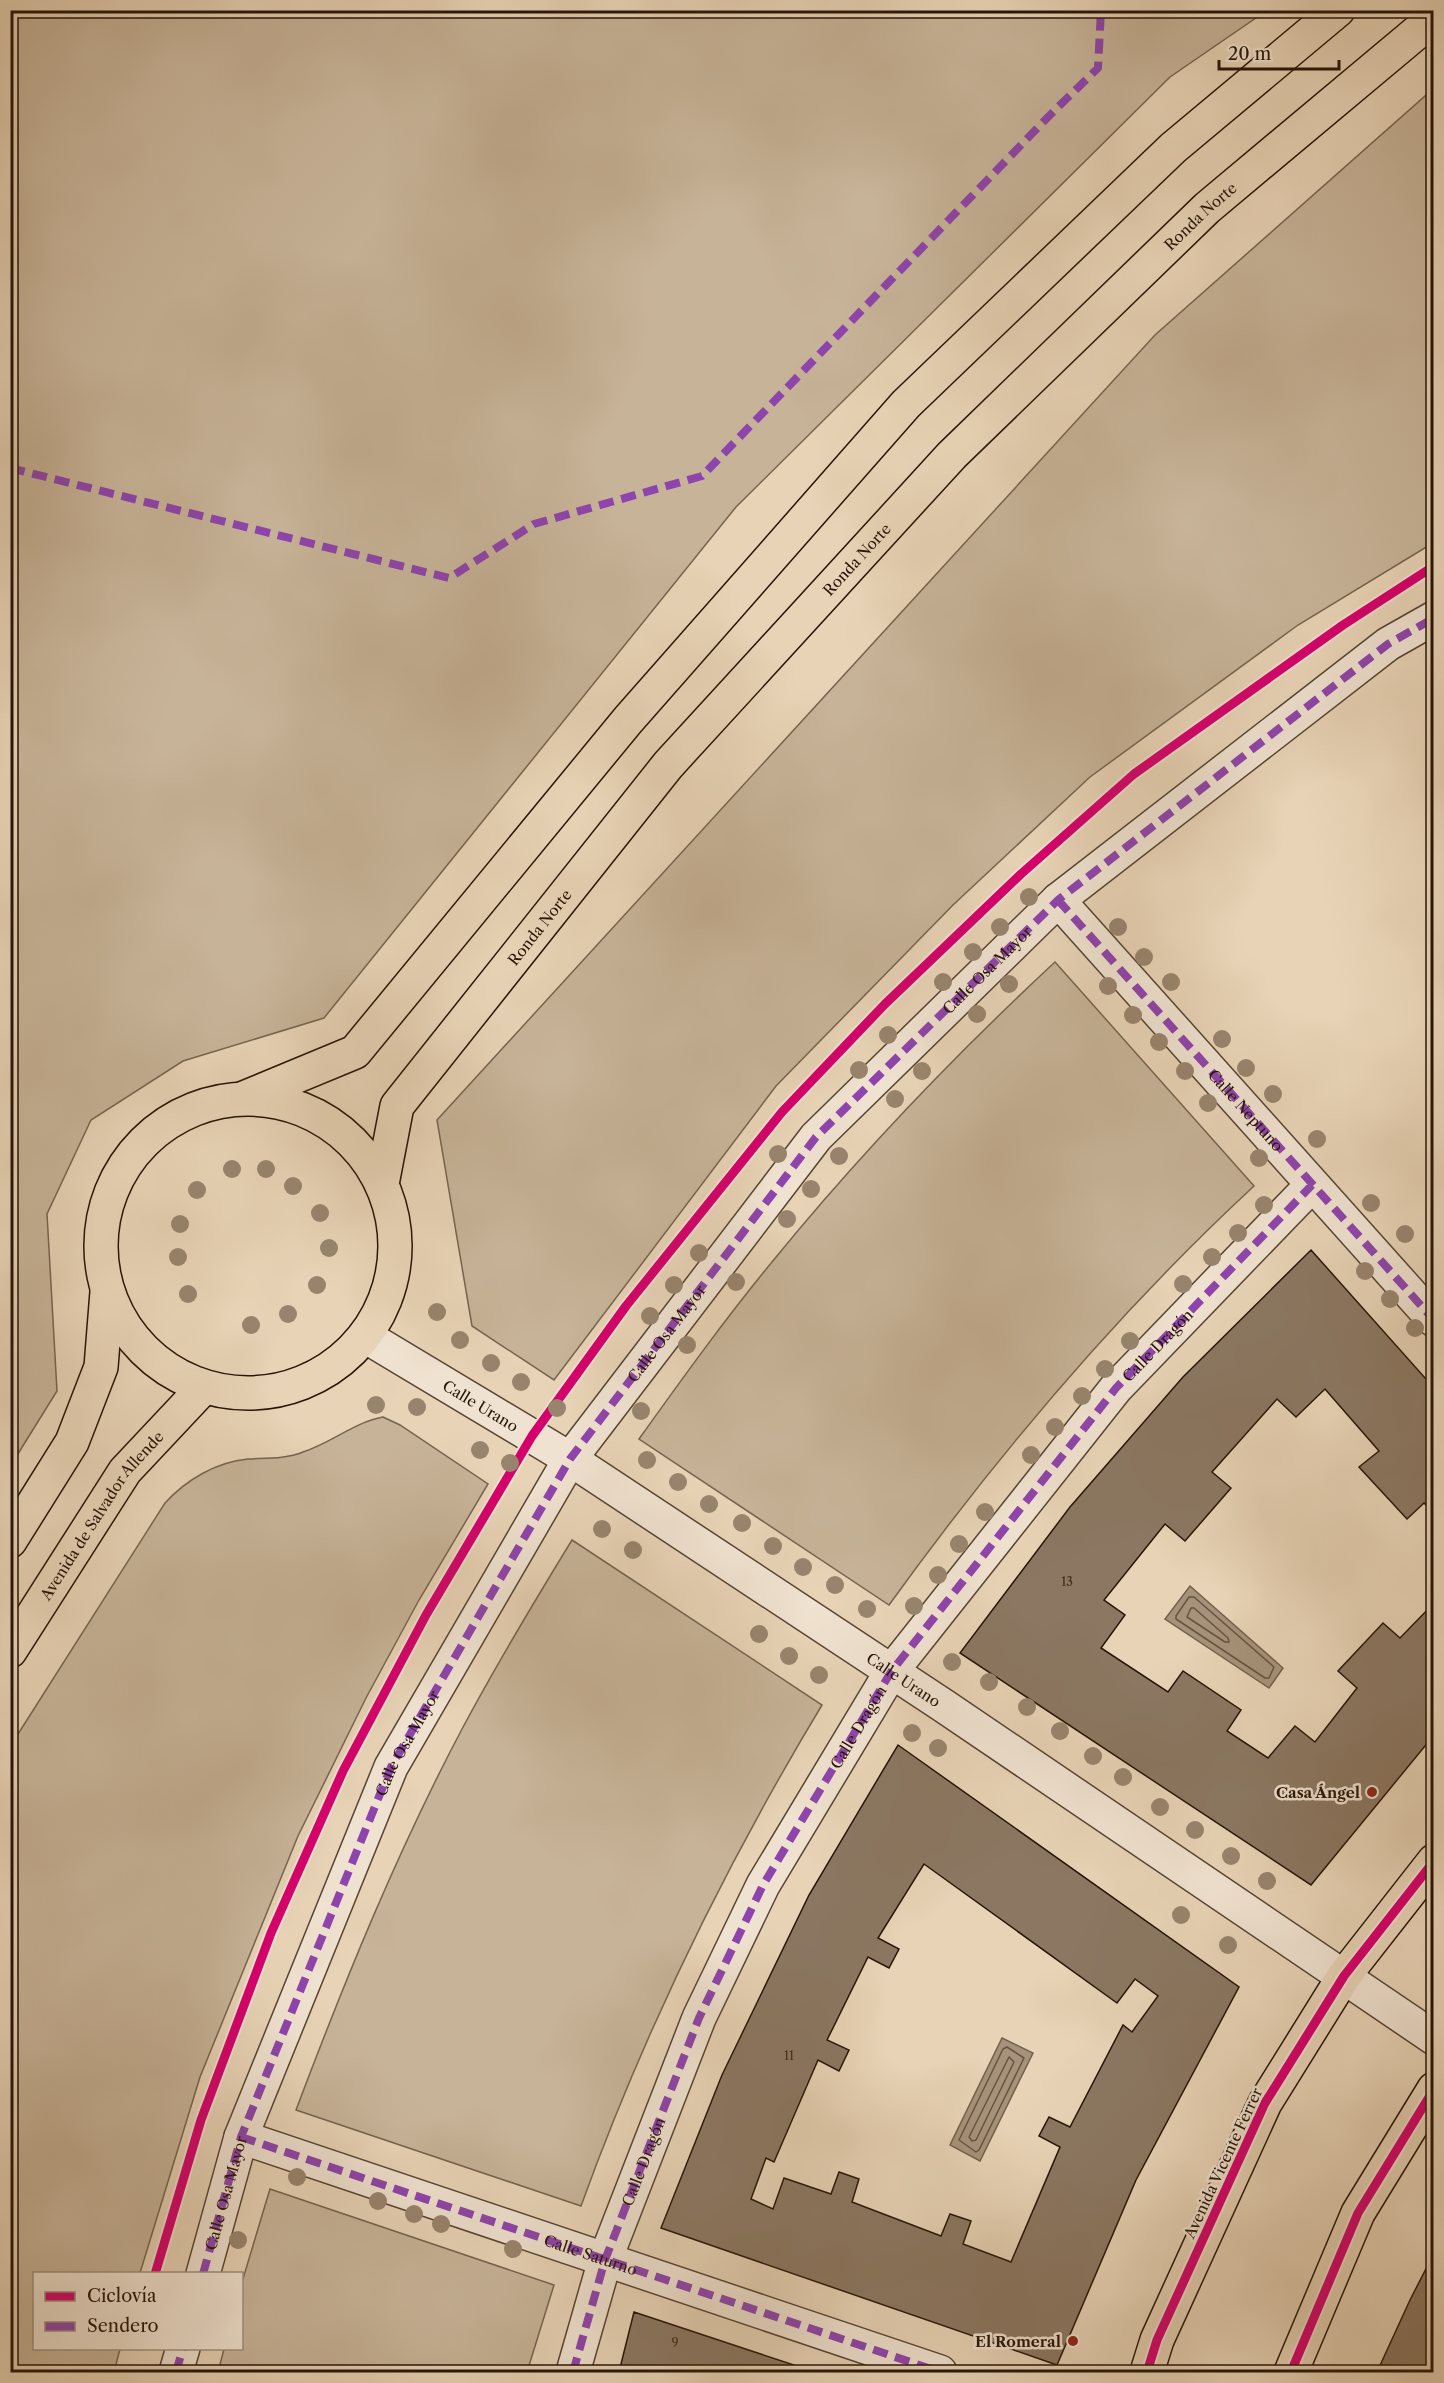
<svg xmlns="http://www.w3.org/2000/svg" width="1444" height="2383" font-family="'Libre Caslon Text',serif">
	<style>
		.green { fill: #c7b398; stroke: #766450; stroke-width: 1.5 }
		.water { fill: #a6927a; stroke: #73604c; stroke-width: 1.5 }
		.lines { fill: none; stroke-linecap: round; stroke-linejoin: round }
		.shore { stroke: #665340; stroke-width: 1.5 }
		.building { fill: #8b7762; stroke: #261407; stroke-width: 1.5; fill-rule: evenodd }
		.minor-casing { stroke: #564433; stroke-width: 36 }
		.major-casing { stroke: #261407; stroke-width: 36 }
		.minor { stroke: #f0e2d0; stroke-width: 33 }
		.major { stroke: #e8d3b6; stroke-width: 33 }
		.quiet { stroke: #8e44ad; stroke-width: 8; stroke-dasharray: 15 8; stroke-linecap: butt }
		.cycleway-casing { stroke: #f0e2d0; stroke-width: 13 }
		.cycleway { stroke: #d6006c; stroke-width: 9 }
		.tree { fill: #98846d }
		.poi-dot { fill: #8f2418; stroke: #f0e2d0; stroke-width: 2 }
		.labels { text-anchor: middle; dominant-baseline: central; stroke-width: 5; stroke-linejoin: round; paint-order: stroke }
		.number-label { font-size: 12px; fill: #3f2d1e }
		.street-label { font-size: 15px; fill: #261407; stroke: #f0e2d0 }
		.poi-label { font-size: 15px; font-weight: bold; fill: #261407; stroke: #f0e2d0; text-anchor: end }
	</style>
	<rect width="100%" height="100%" fill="#e8d3b6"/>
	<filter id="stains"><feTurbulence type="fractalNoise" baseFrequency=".00333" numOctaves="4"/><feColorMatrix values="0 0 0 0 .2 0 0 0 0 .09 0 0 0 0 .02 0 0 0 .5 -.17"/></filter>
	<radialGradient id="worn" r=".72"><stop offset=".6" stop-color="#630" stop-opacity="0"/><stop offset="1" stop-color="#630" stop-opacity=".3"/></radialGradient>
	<path class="green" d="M11,10L1266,11L1170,77L736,507L324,1018L183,1061L91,1120L47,1214L57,1391L11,1465Z
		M1433,89V543L1298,625L1090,777L953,905L776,1086L554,1380L472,1326L437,1120L1155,335Z
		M1055,962L1254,1186C1117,1313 998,1454 889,1605L639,1439C682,1379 725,1319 772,1262C859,1155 954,1056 1055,962Z
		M383,1417L400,1425L488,1484L419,1600L366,1698L298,1836L200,2077L140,2273L34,2274V2348L120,2349L114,2372H11V1745L165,1503C186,1480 216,1462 248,1459C267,1458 286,1459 303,1452C331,1443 355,1422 383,1417Z
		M572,1540L822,1705C725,1866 645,2029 581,2206L296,2110C345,1980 397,1852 462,1729C496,1665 534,1602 572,1540Z
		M270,2189L554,2285L527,2372H218L224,2349L242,2348V2282Z"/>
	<path class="water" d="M1190,1586L1283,1668L1269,1688L1165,1619Z
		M1002,2038L1033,2053L980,2161L950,2145Z"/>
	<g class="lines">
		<path class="shore" d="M1189,1597H1194L1274,1667L1269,1678H1265L1176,1619V1616Z
			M1191,1608H1194L1228,1638L1229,1642H1225L1187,1617Z
			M1007,2047L1024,2058L979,2150L976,2152L959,2140L1003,2049Z
			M1009,2057L1014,2062L976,2140L972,2141L969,2137Z"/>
	</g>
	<path class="building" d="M1311,1250L1434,1388V1513L1424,1503L1407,1519L1359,1467L1379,1451L1325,1389L1296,1417L1277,1399L1212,1472L1231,1488L1185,1541L1165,1524L1104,1600L1125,1615L1101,1648L1168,1692L1183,1671L1241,1710L1227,1731L1268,1758L1295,1726L1315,1742L1357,1688L1338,1671L1383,1623L1400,1638L1434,1603V1735L1311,1885L960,1653L1070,1507L1183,1377Z
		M898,1745L1239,1987L1136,2180L1057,2365L661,2228L722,2075L809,1895ZM924,1864L1117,2003L1135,1979L1158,1996L1132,2032L1123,2025L1070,2127L1049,2117L1039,2136L1060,2147L1011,2262L963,2244L971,2221L950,2214L941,2236L852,2202L859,2179L839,2172L831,2194L784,2178L773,2209L751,2199L766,2158L774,2162L818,2060L839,2071L849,2050L827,2040L868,1957L889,1968L899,1949L878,1938Z
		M1434,2253V2372H1377L1410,2300Z
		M634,2312L815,2372H619Z"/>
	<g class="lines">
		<g class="minor-casing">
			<g id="minor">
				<path id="s1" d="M1058,900L1434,1320"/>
				<path id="s2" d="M365,1336L570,1459L944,1706L1434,2038"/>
				<path id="s3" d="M241,2137L940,2372"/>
				<path id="s4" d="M203,2274L241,2137L391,1767L570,1459L816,1137L1058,900L1388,644L1434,618"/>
				<path d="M176,2372L183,2348"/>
				<path id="s5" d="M573,2372L605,2260L699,2018L763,1885L891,1672L1116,1388L1312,1185"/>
			</g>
		</g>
		<g class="major-casing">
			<g id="major">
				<path d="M244,1098L355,1052L628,720L906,404L1173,148L1338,10"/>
				<circle cx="248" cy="1246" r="147"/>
				<path id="s6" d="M382,1184L397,1106L668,765L952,455L1207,208L1434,18"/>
				<path d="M10,1541L72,1442L101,1367L107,1292"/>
				<path id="s7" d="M10,1651L125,1471L203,1388"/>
				<path d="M1147,2372L1157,2340L1265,2103L1344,1976L1434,1861"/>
				<path d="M1291,2372L1358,2213L1434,2089"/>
			</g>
		</g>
		<use href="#minor" class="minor"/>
		<use href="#major" class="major"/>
		<path class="quiet" d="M10,468L449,578L534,524L702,476L1049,116L1098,68L1101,10
			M1058,900L1434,1320
			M241,2137L940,2372
			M203,2274L241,2137L391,1767L570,1459L816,1137L1058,900L1388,644L1434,618
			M176,2372L183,2348
			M573,2372L605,2260L699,2018L763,1885L891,1672L1116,1388L1312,1185"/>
		<g class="cycleway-casing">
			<path id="cycleway" d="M155,2274L201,2120L271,1933L343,1771L426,1615L532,1436L626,1306L782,1112L885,1004L1021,874L1134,774L1343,625L1434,566
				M1147,2372L1157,2340L1265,2103L1344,1976L1434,1861
				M1291,2372L1358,2213L1434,2089"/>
		</g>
		<use href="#cycleway" class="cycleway"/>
	</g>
	<g class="tree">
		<circle cx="1029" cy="897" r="9"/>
		<circle cx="1000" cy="927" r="9"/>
		<circle cx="1118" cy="927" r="9"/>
		<circle cx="973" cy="952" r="9"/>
		<circle cx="1144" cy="957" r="9"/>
		<circle cx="943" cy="982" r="9"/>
		<circle cx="1171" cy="982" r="9"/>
		<circle cx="1009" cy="984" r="9"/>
		<circle cx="1108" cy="986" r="9"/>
		<circle cx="977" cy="1014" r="9"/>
		<circle cx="1133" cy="1015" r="9"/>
		<circle cx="888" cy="1035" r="9"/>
		<circle cx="1222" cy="1039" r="9"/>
		<circle cx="1159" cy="1042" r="9"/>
		<circle cx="1246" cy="1068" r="9"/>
		<circle cx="859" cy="1070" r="9"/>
		<circle cx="922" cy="1071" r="9"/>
		<circle cx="1185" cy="1071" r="9"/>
		<circle cx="1273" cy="1094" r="9"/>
		<circle cx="895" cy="1099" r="9"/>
		<circle cx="1208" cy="1103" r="9"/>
		<circle cx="1317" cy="1139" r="9"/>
		<circle cx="778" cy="1154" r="9"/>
		<circle cx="839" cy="1156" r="9"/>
		<circle cx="1259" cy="1158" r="9"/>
		<circle cx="232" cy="1169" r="9"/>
		<circle cx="266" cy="1169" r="9"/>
		<circle cx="293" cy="1186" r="9"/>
		<circle cx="811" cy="1189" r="9"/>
		<circle cx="197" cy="1190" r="9"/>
		<circle cx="1371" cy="1203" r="9"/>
		<circle cx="1264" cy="1205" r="9"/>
		<circle cx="320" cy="1213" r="9"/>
		<circle cx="787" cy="1219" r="9"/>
		<circle cx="180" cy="1224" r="9"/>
		<circle cx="1238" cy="1233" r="9"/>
		<circle cx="1405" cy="1234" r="9"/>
		<circle cx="329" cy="1248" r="9"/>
		<circle cx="699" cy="1253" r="9"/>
		<circle cx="178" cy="1257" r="9"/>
		<circle cx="1212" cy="1257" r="9"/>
		<circle cx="1365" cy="1271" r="9"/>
		<circle cx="736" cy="1282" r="9"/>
		<circle cx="1183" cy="1284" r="9"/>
		<circle cx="317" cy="1285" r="9"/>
		<circle cx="674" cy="1285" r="9"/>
		<circle cx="188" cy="1294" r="9"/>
		<circle cx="1390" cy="1299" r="9"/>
		<circle cx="437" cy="1312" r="9"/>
		<circle cx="288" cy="1314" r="9"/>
		<circle cx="650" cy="1316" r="9"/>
		<circle cx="251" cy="1325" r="9"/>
		<circle cx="1415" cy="1328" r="9"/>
		<circle cx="460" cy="1340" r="9"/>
		<circle cx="1130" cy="1341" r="9"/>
		<circle cx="687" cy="1345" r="9"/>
		<circle cx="491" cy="1363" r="9"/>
		<circle cx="1105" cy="1369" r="9"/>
		<circle cx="521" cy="1382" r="9"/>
		<circle cx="1082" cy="1396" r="9"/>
		<circle cx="376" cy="1405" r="9"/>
		<circle cx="417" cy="1407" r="9"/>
		<circle cx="557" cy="1408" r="9"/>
		<circle cx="641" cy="1411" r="9"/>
		<circle cx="1055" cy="1427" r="9"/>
		<circle cx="480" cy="1450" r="9"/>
		<circle cx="1031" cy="1455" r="9"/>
		<circle cx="647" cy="1460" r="9"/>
		<circle cx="510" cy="1463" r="9"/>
		<circle cx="678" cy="1482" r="9"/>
		<circle cx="709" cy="1504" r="9"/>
		<circle cx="985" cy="1512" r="9"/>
		<circle cx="742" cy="1523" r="9"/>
		<circle cx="602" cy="1529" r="9"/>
		<circle cx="959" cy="1544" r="9"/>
		<circle cx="773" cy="1546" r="9"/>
		<circle cx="633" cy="1550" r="9"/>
		<circle cx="803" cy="1567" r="9"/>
		<circle cx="938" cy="1575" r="9"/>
		<circle cx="835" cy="1585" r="9"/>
		<circle cx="914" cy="1606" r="9"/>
		<circle cx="867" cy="1609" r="9"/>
		<circle cx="759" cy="1634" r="9"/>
		<circle cx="789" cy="1656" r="9"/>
		<circle cx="952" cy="1662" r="9"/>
		<circle cx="819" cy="1675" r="9"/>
		<circle cx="989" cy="1682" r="9"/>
		<circle cx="1027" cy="1707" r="9"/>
		<circle cx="1060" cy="1731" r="9"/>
		<circle cx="912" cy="1733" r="9"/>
		<circle cx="938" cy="1748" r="9"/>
		<circle cx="1093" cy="1756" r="9"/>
		<circle cx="1123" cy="1777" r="9"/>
		<circle cx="1160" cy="1807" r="9"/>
		<circle cx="1195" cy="1830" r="9"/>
		<circle cx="1231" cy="1856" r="9"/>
		<circle cx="1267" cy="1881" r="9"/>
		<circle cx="1181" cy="1915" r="9"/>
		<circle cx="1228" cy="1945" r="9"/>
		<circle cx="297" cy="2177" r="9"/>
		<circle cx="378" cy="2201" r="9"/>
		<circle cx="414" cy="2214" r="9"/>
		<circle cx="441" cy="2224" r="9"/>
		<circle cx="238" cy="2240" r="9"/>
		<circle cx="513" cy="2249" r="9"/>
	</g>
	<g class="poi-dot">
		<circle cx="1372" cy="1792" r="6"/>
		<circle cx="1073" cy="2341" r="6"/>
	</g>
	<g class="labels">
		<g class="number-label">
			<text x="1067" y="1581">13</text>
			<text x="789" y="2055">11</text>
			<text x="675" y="2342">9</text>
		</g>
		<g class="street-label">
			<text stroke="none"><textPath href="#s6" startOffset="1280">Ronda Norte</textPath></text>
			<text stroke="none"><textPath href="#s6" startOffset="794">Ronda Norte</textPath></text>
			<text stroke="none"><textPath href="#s6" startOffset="308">Ronda Norte</textPath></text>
			<text stroke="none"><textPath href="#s4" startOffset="1542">Calle Osa Mayor</textPath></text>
			<text stroke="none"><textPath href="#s1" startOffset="282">Calle Neptuno</textPath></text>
			<text stroke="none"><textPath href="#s4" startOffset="1056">Calle Osa Mayor</textPath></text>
			<text stroke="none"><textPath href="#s5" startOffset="1194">Calle Dragón</textPath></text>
			<text stroke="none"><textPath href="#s2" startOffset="135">Calle Urano</textPath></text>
			<text stroke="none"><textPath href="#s7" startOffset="164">Avenida de Salvador Allende</textPath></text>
			<text stroke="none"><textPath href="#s2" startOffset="639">Calle Urano</textPath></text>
			<text stroke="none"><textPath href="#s5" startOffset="708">Calle Dragón</textPath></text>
			<text stroke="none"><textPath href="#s4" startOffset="570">Calle Osa Mayor</textPath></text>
			<text stroke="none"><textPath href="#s5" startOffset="222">Calle Dragón</textPath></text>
			<text transform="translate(1223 2163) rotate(-65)">Avenida Vicente Ferrer</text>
			<text stroke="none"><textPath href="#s4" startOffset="84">Calle Osa Mayor</textPath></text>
			<text stroke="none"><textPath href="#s3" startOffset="369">Calle Saturno</textPath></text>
		</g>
		<g class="poi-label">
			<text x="1360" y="1792">Casa Ángel</text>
			<text x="1061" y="2341">El Romeral</text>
		</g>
	</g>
	<rect width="1444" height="2383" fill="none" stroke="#e8d3b6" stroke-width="36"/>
	<rect x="12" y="12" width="1420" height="2359" fill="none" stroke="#261407" stroke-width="3"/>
	<rect x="18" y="18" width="1408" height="2347" fill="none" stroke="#261407" stroke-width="1.5"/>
	<rect x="33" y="2272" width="210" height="78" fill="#f0e2d0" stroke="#9f9080" stroke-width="1.5"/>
	<rect x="45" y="2292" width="30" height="9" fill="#d6006c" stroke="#9f9080" stroke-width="1.5"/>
	<text x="87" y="2302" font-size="18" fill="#261407">Ciclovía</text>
	<rect x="45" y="2322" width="30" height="9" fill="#8e44ad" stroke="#9f9080" stroke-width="1.5"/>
	<text x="87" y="2332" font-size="18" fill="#261407">Sendero</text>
	<path d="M1219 60v9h120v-9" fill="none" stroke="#261407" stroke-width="3"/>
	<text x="1228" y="60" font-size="18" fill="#261407" stroke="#f0e2d0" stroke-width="4.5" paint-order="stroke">20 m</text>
	<rect width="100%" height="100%" filter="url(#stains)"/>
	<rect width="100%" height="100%" fill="url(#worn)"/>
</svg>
